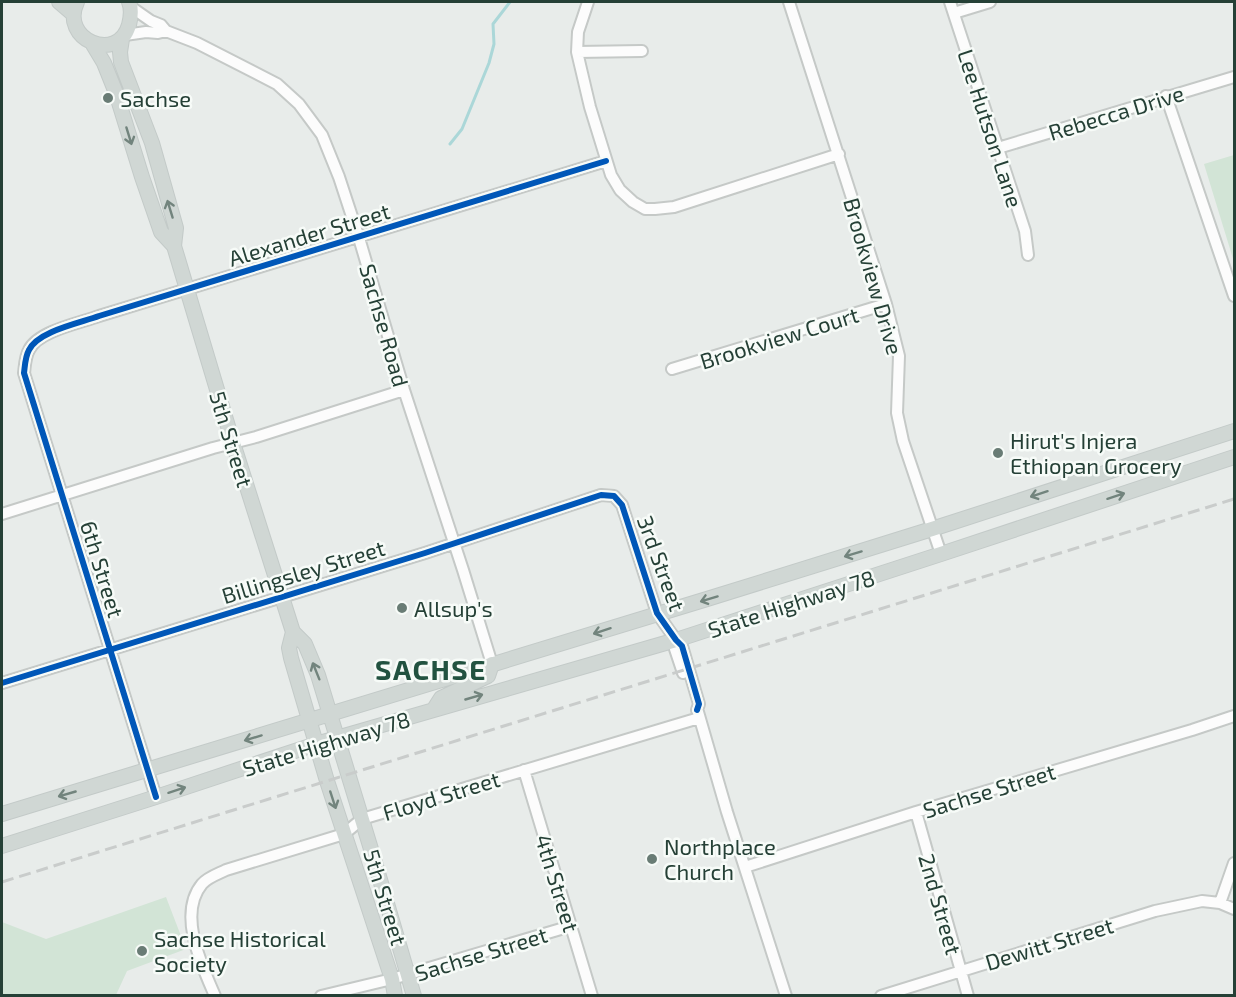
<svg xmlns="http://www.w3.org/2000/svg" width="1236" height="997" font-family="'Exo 2',sans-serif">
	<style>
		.green { fill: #d2e4d6 }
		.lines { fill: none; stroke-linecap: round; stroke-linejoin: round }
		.stream { stroke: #abd7d8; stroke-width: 3 }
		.minor-casing { stroke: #c5c9c7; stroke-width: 14 }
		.major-casing { stroke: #c3cac8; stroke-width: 16 }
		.minor { stroke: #fcfcfc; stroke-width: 10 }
		.major { stroke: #d0d7d4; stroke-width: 14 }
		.rail { stroke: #c9cccb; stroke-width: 3; stroke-dasharray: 12 6; stroke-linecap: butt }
		.cycleway-casing { stroke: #f7fbf8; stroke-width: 10 }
		.cycleway { stroke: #0057b8; stroke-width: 6 }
		.oneway { stroke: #72847d }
		.poi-dot { fill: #697c75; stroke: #f7fbf8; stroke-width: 2 }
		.labels { text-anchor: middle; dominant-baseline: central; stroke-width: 5; stroke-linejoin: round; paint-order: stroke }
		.poi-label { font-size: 22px; fill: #254036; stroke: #f7fbf8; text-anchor: start }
		.street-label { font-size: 22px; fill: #254036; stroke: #f7fbf8 }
		.district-label { font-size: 28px; font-weight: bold; letter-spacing: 1.5px; fill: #225240; stroke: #f7fbf8 }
	</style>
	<rect width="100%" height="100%" fill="#e8ecea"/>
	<path class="green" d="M1234,155V262L1204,164Z
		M166,897L186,949L127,971L116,995H2V922L46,939Z"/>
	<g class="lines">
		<path class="stream" d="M450,144L462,129L489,63L494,44L493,24L510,2"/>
		<g class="minor-casing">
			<path id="minor" d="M588,2L578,32L577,52L590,107L611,175L620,190L633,202L645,209H655L674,207L839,154
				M789,2L886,304L899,356L897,413L903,441L941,554
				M950,2L1025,231L1028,255
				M131,7L151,21L161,25L166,31L197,43L277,84L299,104L322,135L339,177L359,238L404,390L463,570L492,664
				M954,13L990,2
				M125,35L146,32L158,33L166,31
				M577,52L642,51
				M1166,96L1234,296
				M998,148L1234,77
				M672,369L886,304
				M2,514L213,448L256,437L404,390
				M676,640L675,649L683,673
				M2,683L425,553L601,495L614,496L622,505L657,613L676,640L682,646L699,704L697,710
				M698,712L727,812L786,996
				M524,770L592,996
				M156,797L24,373C25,366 25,357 29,350C38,331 80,323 99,316L606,161
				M916,812L968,996
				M745,867L916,812L1192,730L1234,716
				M1220,903L1234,863
				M215,996C202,966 177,914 202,884C208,877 218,874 226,870L344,834L362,819L699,718
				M321,996L392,979L571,926
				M881,996L1155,911L1202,901L1220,903L1234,909"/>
		</g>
		<g class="major-casing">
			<path id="major" d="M59,2L73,14
				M77,2C59,40 118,64 129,25C131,17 132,9 129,2
				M122,39L120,52L121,62L152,143L176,228L174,246L233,443L293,632L305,644L318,675L374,859L414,996
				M92,43L104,63L116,93L142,177L161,232L174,246
				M293,632L289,648L291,658L327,781L392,979L395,996
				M434,709L441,698L488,676L492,664
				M2,814L707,599L932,529L1234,431
				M2,846L156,797L316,744L676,640L941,554L1234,457"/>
		</g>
		<use href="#minor" class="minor"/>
		<use href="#major" class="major"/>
		<path class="rail" d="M2,882L1234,499"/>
		<g class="cycleway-casing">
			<path id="cycleway" d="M2,683L425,553L601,495L614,496L622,505L657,613L676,640L682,646L699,704L697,710
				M156,797L24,373C25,366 25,357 29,350C38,331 80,323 99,316L606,161"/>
		</g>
		<use href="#cycleway" class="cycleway"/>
	</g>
	<defs><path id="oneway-shaft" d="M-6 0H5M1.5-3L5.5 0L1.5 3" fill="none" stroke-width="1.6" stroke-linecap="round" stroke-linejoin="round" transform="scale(1.5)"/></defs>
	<g class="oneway">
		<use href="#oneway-shaft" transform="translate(129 136) rotate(73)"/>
		<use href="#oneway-shaft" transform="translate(170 209) rotate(-107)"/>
		<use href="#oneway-shaft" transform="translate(1039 494) rotate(162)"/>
		<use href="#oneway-shaft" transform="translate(1116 496) rotate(-18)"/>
		<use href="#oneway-shaft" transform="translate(853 554) rotate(163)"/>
		<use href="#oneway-shaft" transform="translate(709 599) rotate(163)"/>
		<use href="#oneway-shaft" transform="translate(602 631) rotate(162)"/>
		<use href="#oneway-shaft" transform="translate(316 671) rotate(-112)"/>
		<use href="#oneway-shaft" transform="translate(474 697) rotate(-16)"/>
		<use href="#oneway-shaft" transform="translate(253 738) rotate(163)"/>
		<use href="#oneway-shaft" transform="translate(177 790) rotate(-18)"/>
		<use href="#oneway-shaft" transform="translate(67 794) rotate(164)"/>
		<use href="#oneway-shaft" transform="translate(333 800) rotate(72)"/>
	</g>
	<g class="poi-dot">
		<circle cx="108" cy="98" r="6"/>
		<circle cx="998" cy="453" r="6"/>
		<circle cx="402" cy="608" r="6"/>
		<circle cx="652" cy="859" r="6"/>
		<circle cx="142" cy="951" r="6"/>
	</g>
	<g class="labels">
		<g class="poi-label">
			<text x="120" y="98">Sachse</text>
			<text x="1010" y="440">Hirut's Injera<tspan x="1010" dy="25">Ethiopan Grocery</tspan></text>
			<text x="414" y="608">Allsup's</text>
			<text x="664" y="846">Northplace<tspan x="664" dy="25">Church</tspan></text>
			<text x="154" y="938">Sachse Historical<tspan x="154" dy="25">Society</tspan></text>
		</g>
		<g class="street-label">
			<text transform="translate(1116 112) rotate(-17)">Rebecca Drive</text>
			<text transform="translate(991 128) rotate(72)">Lee Hutson Lane</text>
			<text transform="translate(309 234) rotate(-17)">Alexander Street</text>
			<text transform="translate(874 276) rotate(74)">Brookview Drive</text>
			<text transform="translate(385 325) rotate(74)">Sachse Road</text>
			<text transform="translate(779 337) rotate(-17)">Brookview Court</text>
			<text transform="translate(232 439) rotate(73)">5th Street</text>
			<text transform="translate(662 563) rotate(70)">3rd Street</text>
			<text transform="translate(103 569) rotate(73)">6th Street</text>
			<text transform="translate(303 571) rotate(-17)">Billingsley Street</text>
			<text transform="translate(791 603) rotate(-18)">State Highway 78</text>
			<text transform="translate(326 743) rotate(-17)">State Highway 78</text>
			<text transform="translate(989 790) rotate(-17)">Sachse Street</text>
			<text transform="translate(441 795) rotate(-17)">Floyd Street</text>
			<text transform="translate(558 883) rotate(73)">4th Street</text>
			<text transform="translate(386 897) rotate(73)">5th Street</text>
			<text transform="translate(941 904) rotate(74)">2nd Street</text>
			<text transform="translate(1049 943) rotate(-17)">Dewitt Street</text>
			<text transform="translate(481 953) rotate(-17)">Sachse Street</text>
		</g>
		<g class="district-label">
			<text x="431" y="669">SACHSE</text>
		</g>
	</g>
	<rect width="1236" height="997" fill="none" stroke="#254036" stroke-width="6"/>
</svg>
